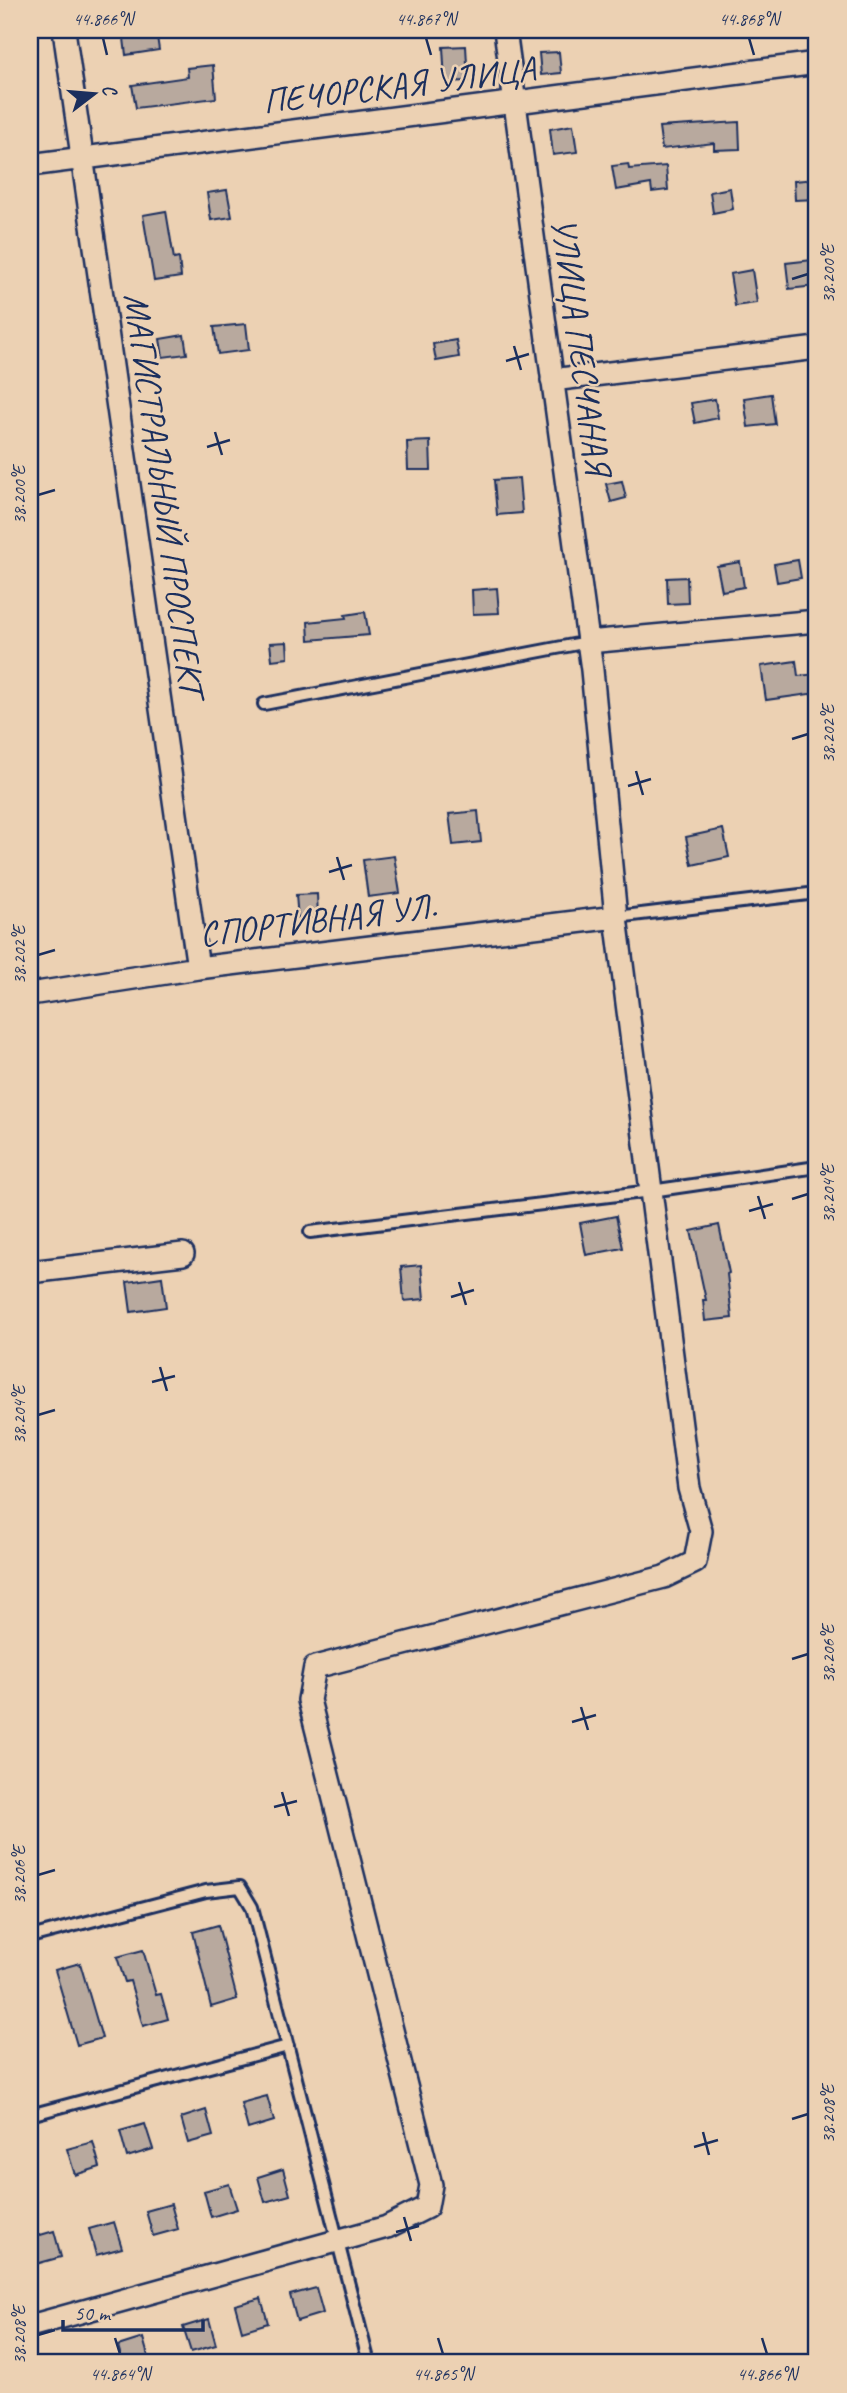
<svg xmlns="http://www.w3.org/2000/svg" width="847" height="2393" font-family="Caveat,sans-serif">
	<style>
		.building { fill: #b8a99e; stroke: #1b2f5e; stroke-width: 2 }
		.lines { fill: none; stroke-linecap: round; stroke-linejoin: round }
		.service-casing { stroke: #1b2f5e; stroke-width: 16 }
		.minor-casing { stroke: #1b2f5e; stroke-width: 26 }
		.service { stroke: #ecd1b3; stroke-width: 10 }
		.minor { stroke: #ecd1b3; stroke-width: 21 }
		.ticks { fill: none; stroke: #1b2f5e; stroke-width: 2.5 }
		.labels { text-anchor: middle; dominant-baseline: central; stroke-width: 5; stroke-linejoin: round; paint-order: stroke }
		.street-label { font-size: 35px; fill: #1b2f5e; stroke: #ecd1b3 }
		.neatline { fill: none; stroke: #1b2f5e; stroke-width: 2.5 }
		.ticks-label { font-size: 18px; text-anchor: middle; fill: #1b2f5e }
	</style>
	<rect width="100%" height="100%" fill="#ecd1b3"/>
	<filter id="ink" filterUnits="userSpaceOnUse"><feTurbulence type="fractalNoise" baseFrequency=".0143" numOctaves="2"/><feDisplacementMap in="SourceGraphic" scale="14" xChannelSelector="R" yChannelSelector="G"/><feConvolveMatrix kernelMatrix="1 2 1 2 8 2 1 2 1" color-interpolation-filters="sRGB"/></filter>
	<g filter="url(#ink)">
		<path class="building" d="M123,30H156L159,50L126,55Z
			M466,46L468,81L445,82L443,47Z
			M559,52L561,73L541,75L539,53Z
			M213,65L216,98L136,108L132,85L188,77L187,68Z
			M739,122L740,149L714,150V143L662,149L659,127Z
			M573,125L577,152L553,155L550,129Z
			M628,164L629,169L666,166L668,190L652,192L651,184L616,190L612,166Z
			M816,179L817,199L795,200L794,181Z
			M730,188L733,209L713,213L710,192Z
			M227,190L232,217L211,220L207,193Z
			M166,211L174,259L179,258L181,277L154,281L143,215Z
			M812,260L815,286L789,289L786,263Z
			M752,270L757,303L735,306L730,274Z
			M246,324L249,350L218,354L214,327Z
			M184,335L187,354L163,357L160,339Z
			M456,340L459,357L436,361L433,344Z
			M771,394L775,424L748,427L744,398Z
			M715,399L718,418L695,423L691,403Z
			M430,441L431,470H408L407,442Z
			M519,478L522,513L497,515L494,480Z
			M622,481L626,498L611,502L606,484Z
			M798,560L801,578L777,582L774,564Z
			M740,562L744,587L722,591L717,566Z
			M687,577L688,603L668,604L667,578Z
			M497,588L499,613L473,614L472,590Z
			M365,612L369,635L309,640L308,622L346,618L345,615Z
			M287,642L288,658L272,660L270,643Z
			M796,661L798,676L817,674V693L766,700L761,666Z
			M478,811L481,842L453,845L449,814Z
			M723,829L729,857L692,865L686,837Z
			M394,856L400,893L368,897L363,860Z
			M317,894L318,917L298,919L296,895Z
			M616,1216L623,1248L586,1255L580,1223Z
			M719,1225L729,1273L727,1274L732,1318L705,1321L703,1300H706L691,1231Z
			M421,1265L424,1299L404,1301L401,1267Z
			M162,1277L166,1307L131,1312L127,1282Z
			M218,1925L237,1999L211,2007L193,1932Z
			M143,1950L156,1995L161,1994L168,2019L143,2026L130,1981L125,1982L117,1957Z
			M80,1963L102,2038L77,2045L55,1970Z
			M267,2096L274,2121L248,2129L241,2103Z
			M206,2110L213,2136L188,2143L181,2118Z
			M145,2124L153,2149L127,2157L120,2131Z
			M93,2142L100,2167L75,2175L67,2149Z
			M283,2169L290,2195L265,2202L258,2177Z
			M229,2184L237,2209L211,2217L204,2191Z
			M171,2204L178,2229L153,2236L146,2211Z
			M114,2222L122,2248L96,2255L89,2229Z
			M54,2231L61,2257L36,2264L30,2238Z
			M316,2288L323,2313L297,2321L290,2295Z
			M261,2298L268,2323L242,2331L235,2305Z
			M209,2319L216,2345L191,2352L183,2327Z
			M143,2338L150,2363H123L118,2346Z"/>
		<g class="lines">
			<g class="service-casing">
				<path id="service" d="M264,704L588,642
					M616,917L817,893
					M310,1232L651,1191L817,1167
					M30,1937L206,1891L240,1887L252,1907L369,2363
					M30,2115L288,2046"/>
			</g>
			<g class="minor-casing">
				<path id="minor" d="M64,30L198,968
					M30,165L817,63
					M552,380L817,348
					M588,642L817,621
					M30,994L198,968L616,917
					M30,1272L183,1254
					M30,2326L387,2227L427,2207L431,2185L309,1700L315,1667L664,1577L695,1562L701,1531L689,1488L616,917L592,670L505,30"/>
			</g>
			<use href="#service" class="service"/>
			<use href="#minor" class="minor"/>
		</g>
	</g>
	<path class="ticks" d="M103,38L107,55M426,38L431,55M749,38L754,55M792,279L808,274M514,346L521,370M506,361L529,354M215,432L222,455M207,447L230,440M38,495L55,490M792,739L808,734M636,771L643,795M628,786L651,779M337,857L344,880M329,872L352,865M38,955L55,950M758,1196L765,1219M792,1199L808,1194M749,1211L773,1204M459,1282L466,1305M451,1297L474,1290M160,1367L167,1391M152,1382L175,1376M38,1415L55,1410M792,1659L808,1654M581,1707L588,1730M572,1722L596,1715M282,1792L289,1816M274,1807L297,1801M38,1875L55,1870M792,2119L808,2114M703,2132L709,2155M694,2147L718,2140M404,2217L411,2241M396,2232L419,2226M38,2335L55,2330M115,2338L120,2354M438,2338L443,2354M762,2338L767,2354"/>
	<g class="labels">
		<g class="street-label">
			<text transform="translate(399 85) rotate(-7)">ПЕЧОРСКАЯ УЛИЦА</text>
			<text transform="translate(581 346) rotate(82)">УЛИЦА ПЕСЧАНАЯ</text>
			<text transform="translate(164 494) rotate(82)">МАГИСТРАЛЬНЫЙ ПРОСПЕКТ</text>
			<text transform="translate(318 920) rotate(-7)">СПОРТИВНАЯ УЛ.</text>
		</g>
	</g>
	<rect width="847" height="2393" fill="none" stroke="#ecd1b3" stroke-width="77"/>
	<g transform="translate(94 94) rotate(74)" stroke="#ecd1b3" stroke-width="5" paint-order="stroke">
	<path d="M0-5L12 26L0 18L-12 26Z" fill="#1b2f5e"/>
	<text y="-10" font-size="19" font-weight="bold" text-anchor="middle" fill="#1b2f5e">С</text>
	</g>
	<path d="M63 2320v10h140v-10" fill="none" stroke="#1b2f5e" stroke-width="3.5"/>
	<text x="74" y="2320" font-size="21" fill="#1b2f5e" stroke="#ecd1b3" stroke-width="5" paint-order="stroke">50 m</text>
	<rect x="38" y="38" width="770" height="2316" class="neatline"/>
	<g class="ticks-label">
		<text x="103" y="25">44.866°N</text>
		<text x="426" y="25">44.867°N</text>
		<text x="749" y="25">44.868°N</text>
		<text transform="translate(828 274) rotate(-90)" y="6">38.200°E</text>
		<text transform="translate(19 495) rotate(-90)" y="6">38.200°E</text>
		<text transform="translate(828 734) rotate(-90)" y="6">38.202°E</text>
		<text transform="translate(19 955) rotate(-90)" y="6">38.202°E</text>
		<text transform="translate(828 1194) rotate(-90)" y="6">38.204°E</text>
		<text transform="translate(19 1415) rotate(-90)" y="6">38.204°E</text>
		<text transform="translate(828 1654) rotate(-90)" y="6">38.206°E</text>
		<text transform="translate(19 1875) rotate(-90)" y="6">38.206°E</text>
		<text transform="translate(828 2114) rotate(-90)" y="6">38.208°E</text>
		<text transform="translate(19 2335) rotate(-90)" y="6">38.208°E</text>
		<text x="120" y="2380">44.864°N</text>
		<text x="443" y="2380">44.865°N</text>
		<text x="767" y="2380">44.866°N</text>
	</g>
</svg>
